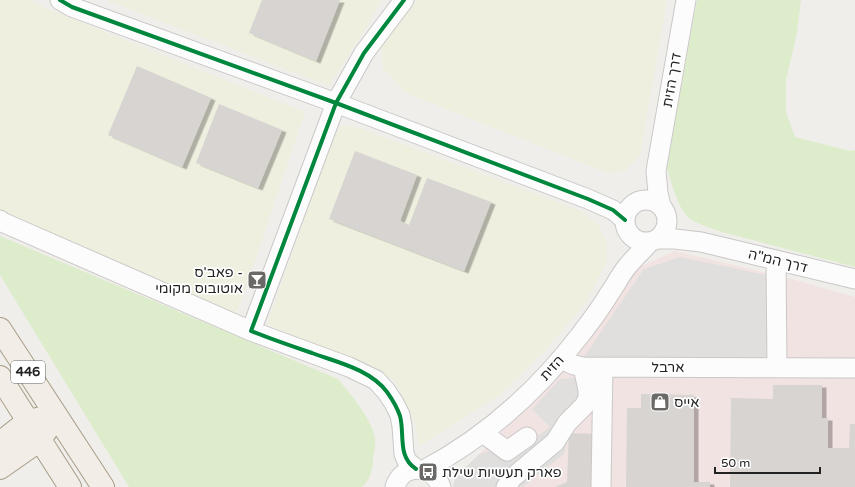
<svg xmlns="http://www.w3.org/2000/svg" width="855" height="487" font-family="'Varela Round','Noto Sans Hebrew',sans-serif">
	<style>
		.commercial { fill: #f1e3e1 }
		.farmland { fill: #efefdf }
		.grass { fill: #ddeccb }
		.parking { fill: #e0dfde }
		.building { fill: #d7d4d2; filter: url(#shadow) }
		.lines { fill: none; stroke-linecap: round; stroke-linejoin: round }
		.minor-casing { stroke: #c9c8c7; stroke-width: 21 }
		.major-casing { stroke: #a79c86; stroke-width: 24 }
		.minor { stroke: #fdfcfc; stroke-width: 19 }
		.major { stroke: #f3ede7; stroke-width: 22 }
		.cycleway-casing { stroke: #fff; stroke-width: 6 }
		.cycleway { stroke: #00873e; stroke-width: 4 }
		.labels { text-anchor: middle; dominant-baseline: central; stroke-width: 3.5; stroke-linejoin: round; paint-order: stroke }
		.shield { fill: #fff; stroke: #646464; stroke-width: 1 }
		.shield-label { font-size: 13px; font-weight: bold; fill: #222 }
		.street-label { font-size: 14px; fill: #222; stroke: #fff }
		.poi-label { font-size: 14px; fill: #222; stroke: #fff; text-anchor: start }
	</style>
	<defs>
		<filter id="shadow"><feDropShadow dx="4.5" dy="2.5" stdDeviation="0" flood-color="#0004"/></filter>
	</defs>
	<rect width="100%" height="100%" fill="#f0eeeb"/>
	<path class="commercial" d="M675,251L788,278L855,297V487H453L455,478L544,390L635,269Z"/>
	<path class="farmland" d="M0,0H31L41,6L305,112L237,314L23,225L0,211Z
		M106,0H381L369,23L329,86Z
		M417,0H667L640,156L625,171L607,173L406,93L383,69L381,45Z
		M340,126H354L581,211L598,224L607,242V262L586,302L545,351L500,395L419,446L415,423L403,396L394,380L267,324L333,138Z"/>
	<path class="grass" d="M697,0H801L797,33L786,80V112L795,137L850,151L855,150V267L722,232C711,228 700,225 690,219C679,211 670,180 667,167Z
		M0,236L338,379C352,396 369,415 375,437C376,443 374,453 373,459C373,470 370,480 362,487H129L0,275Z"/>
	<path class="parking" d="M680,257L767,275V359L583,358L644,269Z
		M593,376L569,433L564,454L523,487H453L455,478L478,455L488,451L507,459L550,427L532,409L560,379Z"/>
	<path class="building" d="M262,0H340L316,61L249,33Z
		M137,66L211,98L182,167L108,135Z
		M219,104L282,130L258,188L196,163Z
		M355,151L417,175L400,221L409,225L427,178L491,202L464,271L329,219Z
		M773,385H822V418H828V448H849L850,424H855V487H730L731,398L773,399Z
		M641,394L694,395V482H710V487H626L627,408H641Z
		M569,433L596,434L594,487H555L567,482Z"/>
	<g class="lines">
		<g class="minor-casing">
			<path id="minor" d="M60,0L72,7L336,103L588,199L613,210L625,220
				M625 221a21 21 0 1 1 42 0a21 21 0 1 1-42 0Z
				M661,206L658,193L656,171L686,0
				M0,220L2,222L251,331L349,367L376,380L386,391L394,403L400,415L402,426L404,454L407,461L416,469
				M657,239H675L701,242L855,279
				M776,261L777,368
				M251,331L336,103L364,53L404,0
				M561,359L574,365L583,367L855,368
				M483,433L507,451L527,437
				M424,470C486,437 539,389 581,334C591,321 601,308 609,294C615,286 619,277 626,268C633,259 642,251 650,242
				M395,487C402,463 433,464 441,487
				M506,487L512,478L555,442L567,423L584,406L588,398V390L583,367
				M601,487L603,367"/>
		</g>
		<g class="major-casing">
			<path id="major" d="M0,329L103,487
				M0,377L70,487
				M0,443L28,421L42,418
				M0,468L40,440L48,428"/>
		</g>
		<use href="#minor" class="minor"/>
		<use href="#major" class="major"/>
		<g class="cycleway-casing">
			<path id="cycleway" d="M60,0L72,7L336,103L588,199L613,210L625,220
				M404,0L364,53L336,103L251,331C271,339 291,346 312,353C336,362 370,369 387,392C392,399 397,407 400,416C405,434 397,457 416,469"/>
		</g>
		<use href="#cycleway" class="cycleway"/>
	</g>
	<defs>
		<g id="bar-square" transform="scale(1)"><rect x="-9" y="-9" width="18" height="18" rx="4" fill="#6a6968" stroke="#fff"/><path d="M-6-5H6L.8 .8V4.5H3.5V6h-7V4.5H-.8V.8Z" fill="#fff"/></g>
		<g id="shop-square" transform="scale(1)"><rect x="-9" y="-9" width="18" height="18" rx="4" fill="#6a6968" stroke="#fff"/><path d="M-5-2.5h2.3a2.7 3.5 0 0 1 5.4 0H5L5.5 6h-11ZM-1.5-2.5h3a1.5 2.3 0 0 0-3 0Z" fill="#fff"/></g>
		<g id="bus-square" transform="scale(1)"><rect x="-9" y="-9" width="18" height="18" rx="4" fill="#6a6968" stroke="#fff"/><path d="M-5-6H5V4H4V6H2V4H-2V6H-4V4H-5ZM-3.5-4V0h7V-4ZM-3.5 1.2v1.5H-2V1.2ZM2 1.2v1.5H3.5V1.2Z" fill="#fff"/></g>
	</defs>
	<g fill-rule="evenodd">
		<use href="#bar-square" x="257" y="280"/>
		<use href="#shop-square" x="660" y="402"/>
		<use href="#bus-square" x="428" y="472"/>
	</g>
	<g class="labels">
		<rect class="shield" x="11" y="361" width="34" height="22" rx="3"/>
		<g class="shield-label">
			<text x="28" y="372">446</text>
		</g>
		<g class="street-label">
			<text transform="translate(672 80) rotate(-80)">דרך הזית</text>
			<text transform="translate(778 261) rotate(14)">דרך המ"ה</text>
			<text x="668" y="367">ארבל</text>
			<text transform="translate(552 368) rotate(-48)">הזית</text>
		</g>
		<g class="poi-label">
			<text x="243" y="272" text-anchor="end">פאב'ס -<tspan x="243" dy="16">אוטובוס מקומי</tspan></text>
			<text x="674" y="402">אייס</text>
			<text x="442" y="472">פארק תעשיות שילת</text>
		</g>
	</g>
	<path d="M715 467v6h105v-6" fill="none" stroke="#222222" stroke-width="2"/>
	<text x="721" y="467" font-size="12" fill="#222222" stroke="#ffffff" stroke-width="3" paint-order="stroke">50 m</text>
</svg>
